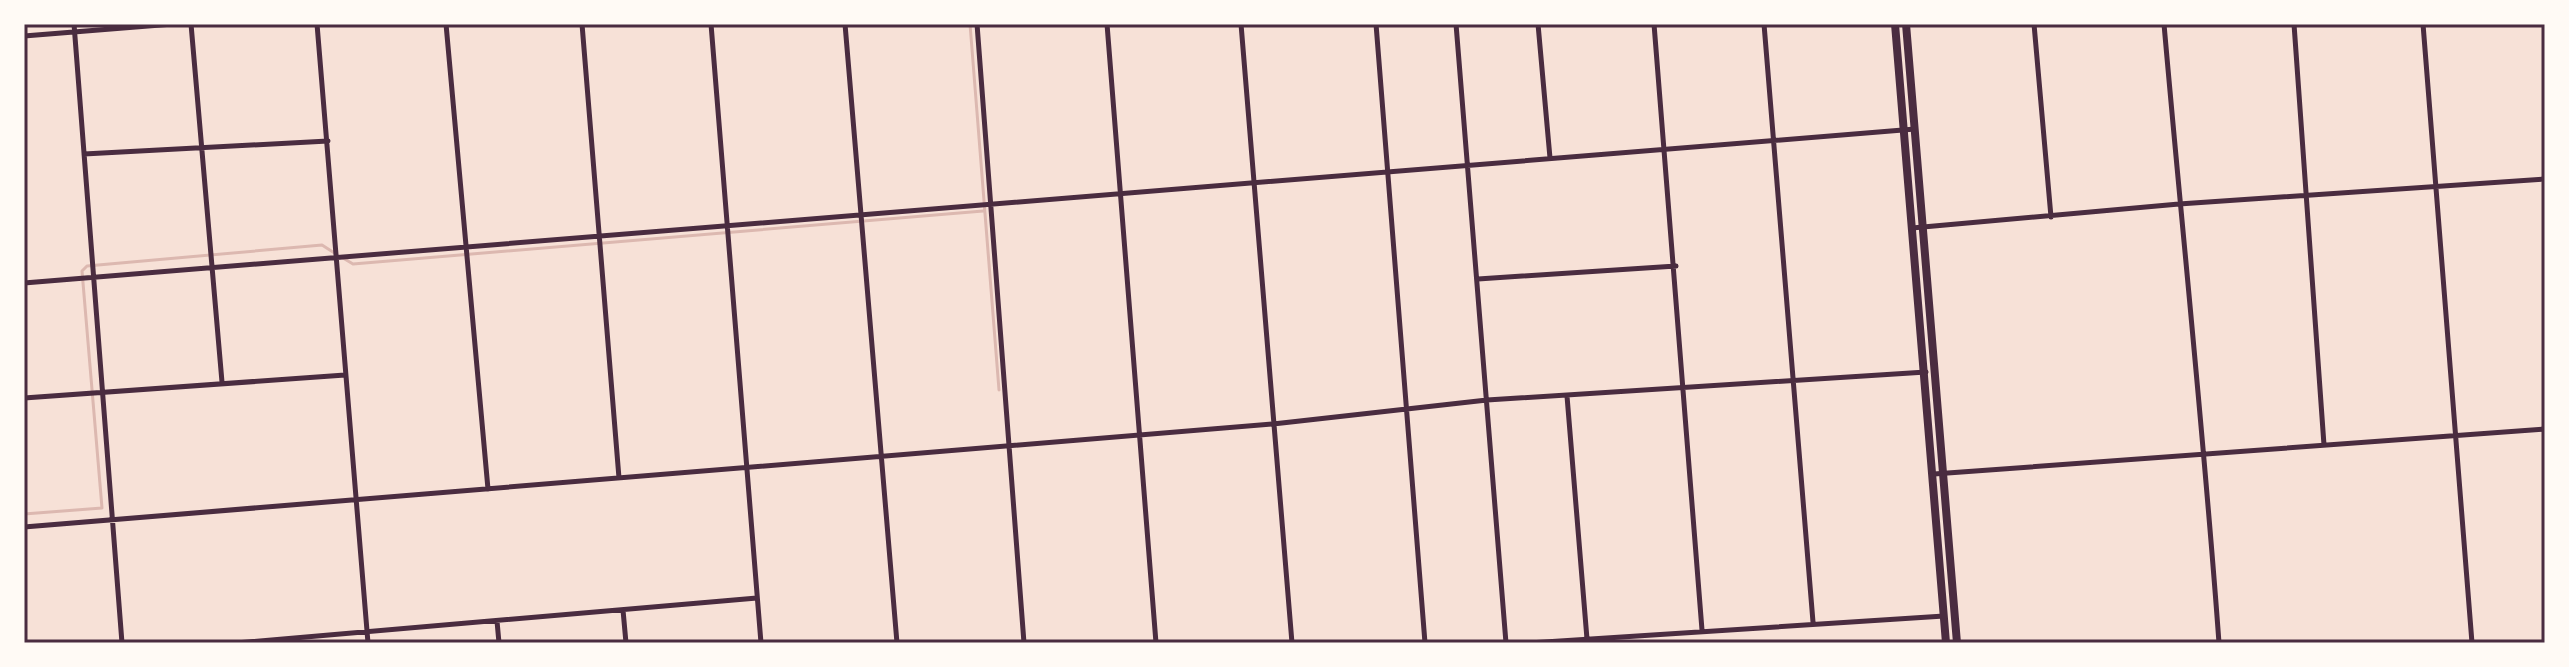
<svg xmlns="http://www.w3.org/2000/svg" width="2569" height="667" font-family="'DejaVu Sans',sans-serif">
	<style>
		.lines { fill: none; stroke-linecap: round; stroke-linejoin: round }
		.stream { stroke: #dcb8b0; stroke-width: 3 }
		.minor { stroke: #4a2c40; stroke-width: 5 }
		.primary { stroke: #4a2c40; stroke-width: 8 }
		.neatline { fill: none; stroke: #4a2c40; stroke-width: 3 }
	</style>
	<rect width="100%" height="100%" fill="#f7e1d7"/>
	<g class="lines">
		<path class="stream" d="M970,24L999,390
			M343,258L353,264L983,211
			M24,514L102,508L82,271L87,266L322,245L336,254"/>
		<path class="minor" d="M74,24L122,643
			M191,24L222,382
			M317,24L368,643
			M446,24L488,489
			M582,24L619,478
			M711,24L761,643
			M845,24L897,643
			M977,24L1024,643
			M1107,24L1156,643
			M1241,24L1292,643
			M1376,24L1425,643
			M1456,24L1506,643
			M1538,24L1550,158
			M1654,24L1702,630
			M1764,24L1813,622
			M2034,24L2051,217
			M2164,24C2182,230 2204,436 2219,643
			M2294,24L2324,445
			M2423,24L2472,643
			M24,36L173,24
			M84,154L328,141
			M1912,228L2179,204L2545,179
			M1478,279L1676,266
			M24,283L1915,129
			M1567,396L1587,639
			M24,398L345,375
			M1934,474L2545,429
			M24,527L1273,424L1487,400L1926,372
			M623,610L626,643
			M497,621L499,643
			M236,643L757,598
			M1529,643L1944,616"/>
		<path class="primary" d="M1895,24L1946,643
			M1906,24L1957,643"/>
	</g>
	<rect width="2569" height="667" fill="none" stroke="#fffaf5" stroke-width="52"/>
	<rect x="26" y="26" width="2517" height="615" class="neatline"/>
</svg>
